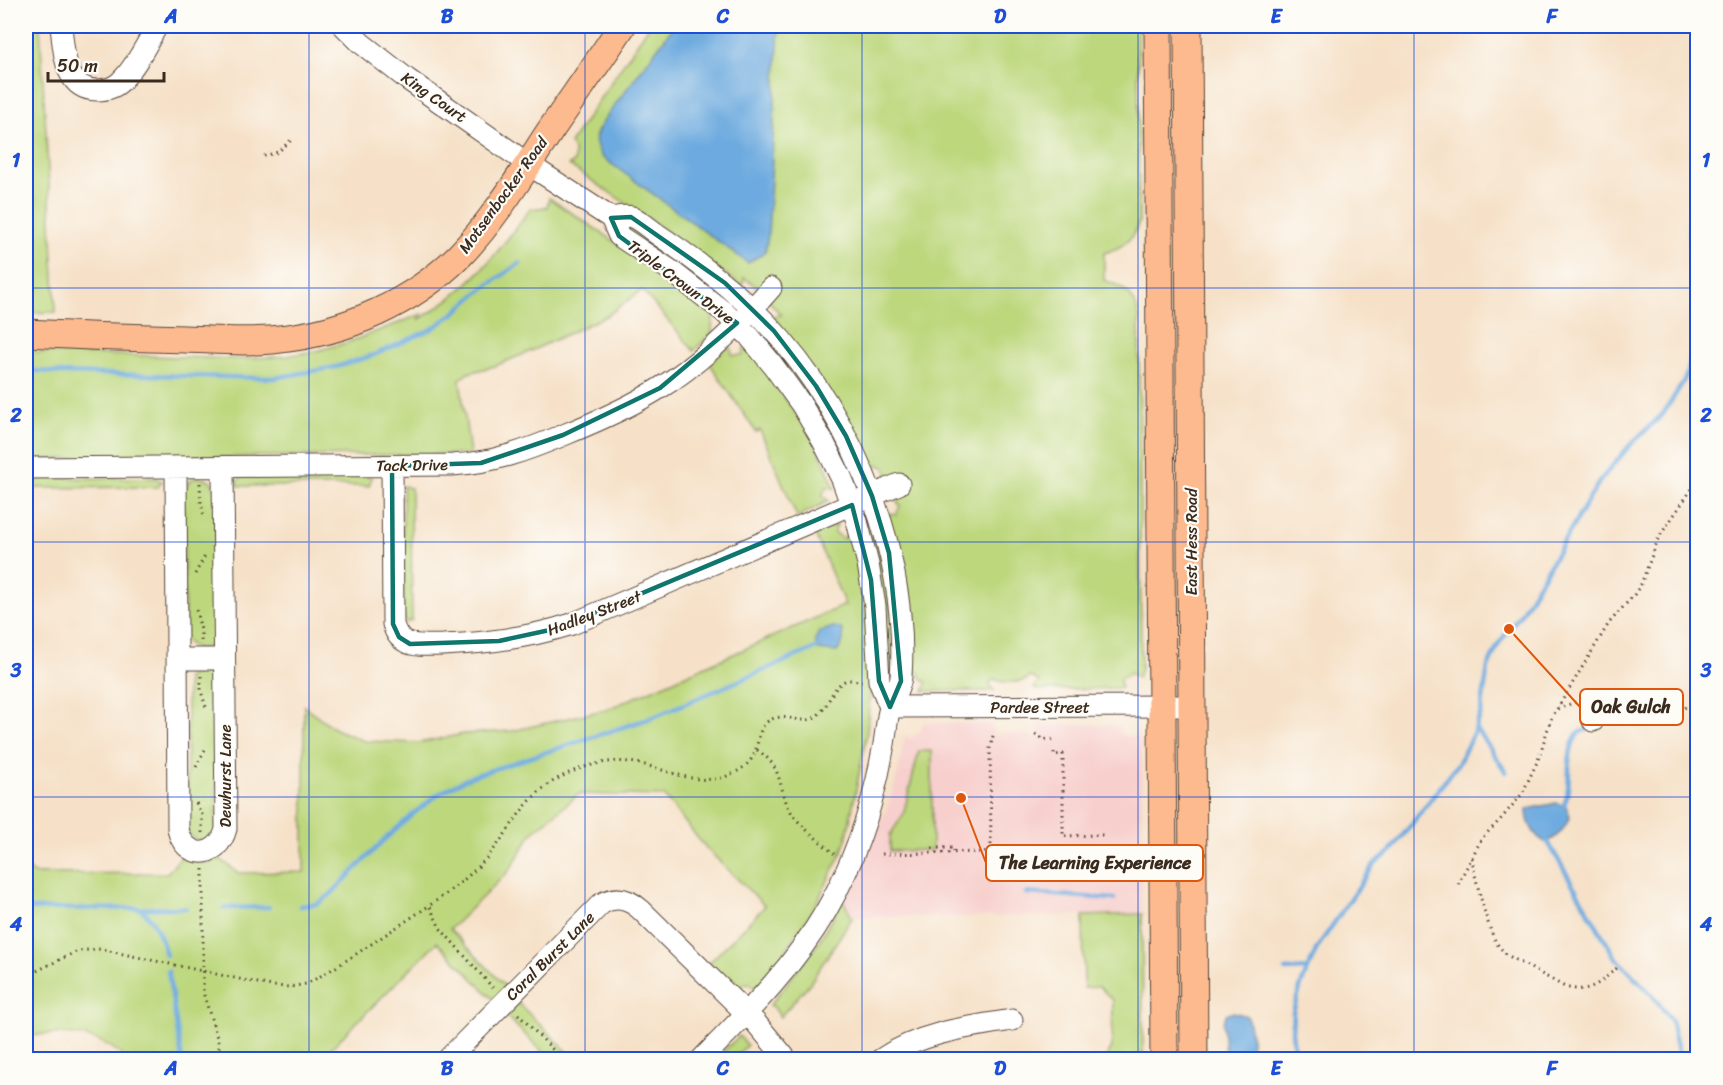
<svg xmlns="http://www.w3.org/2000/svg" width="1723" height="1085" font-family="Sriracha,sans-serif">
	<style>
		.built { fill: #f7d0cd }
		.green { fill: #bcd77c; stroke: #7c804d; stroke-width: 1.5 }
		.water { fill: #6daadf; stroke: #546a7e; stroke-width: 1.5 }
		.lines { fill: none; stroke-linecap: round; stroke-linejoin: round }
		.stream { stroke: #6daadf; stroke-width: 4.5 }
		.minor-casing { stroke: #574538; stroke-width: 23 }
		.major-casing { stroke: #574538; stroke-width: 29 }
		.path { stroke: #574538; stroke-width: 3; stroke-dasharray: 1.5 4.5; stroke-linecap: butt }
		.minor { stroke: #fff; stroke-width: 21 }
		.major { stroke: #fcba8e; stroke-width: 27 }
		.marked { fill: none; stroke: #0f766e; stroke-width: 4.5; stroke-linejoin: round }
		.grid { fill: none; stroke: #1d4ed8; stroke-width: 1.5; stroke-opacity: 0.55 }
		.labels { text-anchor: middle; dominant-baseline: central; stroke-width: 4.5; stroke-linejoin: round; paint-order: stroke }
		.street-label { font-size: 16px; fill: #3b2a1e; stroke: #fdfcf7 }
		.leader { fill: none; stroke: #df570d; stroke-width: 2 }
		.callout-dot { fill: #df570d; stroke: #fdfcf7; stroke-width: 2 }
		.callout { fill: #fdfcf7; stroke: #df570d; stroke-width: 2 }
		.callout-label { font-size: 18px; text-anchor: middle; font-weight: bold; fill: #3b2a1e }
		.neatline { fill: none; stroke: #1d4ed8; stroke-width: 2 }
		.grid-label { font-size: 20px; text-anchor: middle; font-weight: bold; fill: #1d4ed8 }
	</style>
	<rect width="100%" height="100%" fill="#fdfcf7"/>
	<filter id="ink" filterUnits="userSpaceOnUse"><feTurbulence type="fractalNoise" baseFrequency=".0167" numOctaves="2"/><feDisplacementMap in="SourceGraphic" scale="12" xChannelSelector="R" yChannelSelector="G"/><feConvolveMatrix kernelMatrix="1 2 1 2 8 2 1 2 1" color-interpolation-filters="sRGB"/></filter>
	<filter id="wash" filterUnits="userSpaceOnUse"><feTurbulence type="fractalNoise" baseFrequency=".008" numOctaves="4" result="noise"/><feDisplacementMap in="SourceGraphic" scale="24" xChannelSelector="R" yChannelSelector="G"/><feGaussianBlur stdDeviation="1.35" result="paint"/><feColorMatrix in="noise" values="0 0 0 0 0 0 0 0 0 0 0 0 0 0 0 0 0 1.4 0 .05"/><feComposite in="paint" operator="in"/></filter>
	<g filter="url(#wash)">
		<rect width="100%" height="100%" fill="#f6e1c8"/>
		<path class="built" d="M923,723H987L994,725L992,728L995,736L1002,732L1026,734L1033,739L1040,733L1037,725L1040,724L1121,725V734L1129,737L1137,734L1142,744V914L974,917L881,916L852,918L843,900L889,803L897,777L905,735L910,739L921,731Z"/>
		<path class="green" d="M26,26H40L56,312L26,313Z
			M649,26H1138L1139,222C1133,240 1122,248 1104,253V280C1126,288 1135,294 1139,318L1141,668L1138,678L1130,673L1120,679L1121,688L1038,690L1034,688L1039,681L1031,677C1021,683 1005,684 994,679L989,683L994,690L987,691H924L927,683L921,678L919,672L909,675L887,513L896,515L900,506C892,496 887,482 886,468L877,464L874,472L773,316L781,315L757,287L744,278L742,286L668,232L569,165L574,162V150L570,143Z
			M549,198L644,261L713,316L712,332L694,351L642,290L608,315L531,351L495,366L468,373L460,379L470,454L26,459V352L241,359L287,356L316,351L349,342L422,314L418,320C469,290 496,256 530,209L547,207Z
			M630,225L679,257L719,293L716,294L626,229Z
			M769,340L811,388L853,469L850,471H847L767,341Z
			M731,347L732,355H743L744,347L751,350L814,439L835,488L826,487L822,496L829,501L797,517L760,430L756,432L710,364L725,349Z
			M367,476L372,477L369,486H238L237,480L243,477Z
			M196,477L210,480L216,491L217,638C208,652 196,652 185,640L183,490L190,481Z
			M41,478H154L162,481L158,487L33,488L32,481Z
			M403,486L411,488L412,620L406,623L403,613Z
			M837,525L834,533L844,539L848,531L851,533L862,569L871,676L867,733L847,836L841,854L814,908L781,958L756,989L749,983L742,984L740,993L709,963L765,906L705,847L664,796L579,794L532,833L509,871L450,929L506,987L493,999L437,942L320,1059H125C103,1033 57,1030 26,1037V866L34,874L167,873L182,856C195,864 207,866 219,858L238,873L304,872V706L335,729L364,741L419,743L464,734L512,731L608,709L845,605L814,532Z
			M872,536H875L891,604L892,666H889L870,537Z
			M204,670L211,673L217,681L216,834L205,841L194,839L187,831V678L197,671Z
			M919,751H932V850L890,851V835L903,815Z
			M843,900L852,918L810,983L780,1017L774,1007L770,1005L816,946Z
			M1142,914L1143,1059H1105L1112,1047L1113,1000L1099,987L1084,988L1083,916Z
			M518,1003L575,1059H550L506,1016Z
			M739,1036L747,1045L733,1059L714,1060Z"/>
		<path class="water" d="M674,26H779L768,236L765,252L748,263L602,157C591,139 595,134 606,117Z
			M833,627L841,628C845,638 843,644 837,652L818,650L815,640L819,632Z
			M1556,803L1566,806L1570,816C1566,827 1556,840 1545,842C1534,836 1527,823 1527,810C1533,807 1548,805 1556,803Z
			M1233,1012L1247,1016C1251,1029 1254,1048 1246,1059H1227L1225,1057L1223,1022L1226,1015Z"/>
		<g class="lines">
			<path class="stream" d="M26,370L61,373L274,378L336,367L374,355L432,329L453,314L481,290L520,263
				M1476,728L1506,772
				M1562,809C1575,786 1562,757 1578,733L1591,728
				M1545,837L1615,957L1652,995L1671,1020L1680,1060
				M1026,893L1114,899
				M300,906L317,904L330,895L384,840L413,814L440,793L470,777L651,718L823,645
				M224,908L269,907
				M26,909L186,908
				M140,909C154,918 162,939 166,955
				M1286,970L1308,969
				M168,971L182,1060
				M1295,1060L1292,1032L1293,1012L1301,985L1317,948L1375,863L1390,852L1458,764L1476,728L1481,712L1488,667L1499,643L1522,612L1599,482L1630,445L1663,414L1682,384L1688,372L1695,338L1696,291L1689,231L1690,215L1698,176"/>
		</g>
	</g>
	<g filter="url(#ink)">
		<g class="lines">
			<g class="minor-casing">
				<path id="minor" d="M61,26C64,51 64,90 97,90C106,90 116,87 122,80C137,65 147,43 157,26
					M344,26L361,43L407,79L528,164L611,218L619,236L670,270L724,312L749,336L772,364L801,404L824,443L842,479L857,521L868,564L875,606L879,681L890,707
					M611,218C617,217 626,215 632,217C640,220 650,229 657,234C689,255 718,278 746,303C844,393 910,544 901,677C900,690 890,702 888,716C880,783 860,852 826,911C793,968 747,1013 701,1060
					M392,466L393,624C395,632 398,638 406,642C416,647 432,645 443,645C487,643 529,638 572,624L899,484
					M176,467L178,828C183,860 218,860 226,829L223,467
					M26,468L452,465C493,463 528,450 566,434C598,421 630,407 660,388C702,362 739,325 771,288
					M177,659H224
					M1592,702L1593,721
					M890,707L1191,706
					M447,1060L601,904C616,895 629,899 641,910L756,1023L787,1060
					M880,1060C919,1033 966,1027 1012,1020"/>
			</g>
			<g class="major-casing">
				<path id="major" d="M1158,26L1164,1060
					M1188,26L1194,1060
					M26,333C79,336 132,338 185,339C216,340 249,343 280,339C346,332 412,303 459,256C494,220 523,172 550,131C574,96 599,61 622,26"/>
			</g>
			<path class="path" d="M264,156L278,152L291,140
				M200,483L201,504L204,515
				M195,574L205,556
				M196,610L201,630V642
				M201,676V691L206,707
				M1557,709L1609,623L1634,595L1641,584L1659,537L1698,480
				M1609,710L1618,715L1631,718L1698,705
				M1035,734L1042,739L1054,740V743
				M757,750C786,768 776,790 793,815C804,830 821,841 834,854
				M1054,752V755L1063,754V836L1103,835
				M196,767L207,746
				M196,803L202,815V834
				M932,848H954V853
				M882,854L987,852L991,849L990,748L994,732
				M1472,858C1474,875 1487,925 1495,940C1498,946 1502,950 1507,955L1565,987C1590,994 1599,983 1617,968
				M203,869V992L219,1044V1060
				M1458,884L1482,838L1500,820L1522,794L1538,760L1551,719L1556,710L1575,702
				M430,907L440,928L493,988
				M26,959L33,972
				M26,976L78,951L100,949L272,986L290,987L306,984C337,968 365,948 394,929C424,909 455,890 481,864C511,834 519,800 559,778C579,767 606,759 629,762C665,766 698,791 734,773C766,757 751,737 767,722C779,712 794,721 807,720C830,716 828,685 848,680C852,680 858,681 862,681
				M518,1014L563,1060"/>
			<use href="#minor" class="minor"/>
			<use href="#major" class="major"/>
		</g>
	</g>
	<path class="marked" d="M631,217L725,283L774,331L816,386L846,436L872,496L889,553L901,681L890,707L879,681L871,580L852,505L559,628L499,641L410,644L399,637L393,624L392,466L481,463L563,435L660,388L737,323L619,236L611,218Z"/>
	<path class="grid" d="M309,26V1060M585,26V1060M862,26V1060M1138,26V1060M1414,26V1060M26,288H1698M26,542H1698M26,797H1698"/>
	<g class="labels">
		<g class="street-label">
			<text transform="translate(434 97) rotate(35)">King Court</text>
			<text transform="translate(503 195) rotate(-54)">Motsenbocker Road</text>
			<text transform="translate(681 282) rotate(37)">Triple Crown Drive</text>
			<text transform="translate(412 465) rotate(-1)">Tack Drive</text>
			<text transform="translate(1191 542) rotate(-90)">East Hess Road</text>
			<text transform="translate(594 613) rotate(-21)">Hadley Street</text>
			<text x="1040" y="707">Pardee Street</text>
			<text transform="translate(225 776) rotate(-90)">Dewhurst Lane</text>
			<text transform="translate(550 956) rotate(-45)">Coral Burst Lane</text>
		</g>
	</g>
	<path class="leader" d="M1509 629L1580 707M961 798L986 863"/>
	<g class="callout-dot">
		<circle cx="1509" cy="629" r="6"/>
		<circle cx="961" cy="798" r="6"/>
	</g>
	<g class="callout">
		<rect x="1580" y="689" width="103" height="36" rx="6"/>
		<rect x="986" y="845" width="217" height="36" rx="6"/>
	</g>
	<g class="callout-label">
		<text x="1631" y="713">Oak Gulch</text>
		<text x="1095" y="869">The Learning Experience</text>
	</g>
	<rect width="1723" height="1085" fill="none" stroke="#fdfcf7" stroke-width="66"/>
	<path d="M48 72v9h116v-9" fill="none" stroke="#3b2a1e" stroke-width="3"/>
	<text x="57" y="72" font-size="18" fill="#3b2a1e" stroke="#fdfcf7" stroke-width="4.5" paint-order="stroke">50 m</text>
	<rect x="33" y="33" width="1657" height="1019" class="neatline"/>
	<g class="grid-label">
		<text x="171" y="23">A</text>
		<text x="447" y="23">B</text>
		<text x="723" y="23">C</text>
		<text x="1000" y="23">D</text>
		<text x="1276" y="23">E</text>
		<text x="1552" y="23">F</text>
		<text x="16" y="167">1</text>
		<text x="1706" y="167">1</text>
		<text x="16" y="422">2</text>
		<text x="1706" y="422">2</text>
		<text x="16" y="677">3</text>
		<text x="1706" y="677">3</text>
		<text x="16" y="931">4</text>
		<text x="1706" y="931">4</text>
		<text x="171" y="1075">A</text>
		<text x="447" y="1075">B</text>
		<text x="723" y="1075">C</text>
		<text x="1000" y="1075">D</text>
		<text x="1276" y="1075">E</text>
		<text x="1552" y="1075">F</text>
	</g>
</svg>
